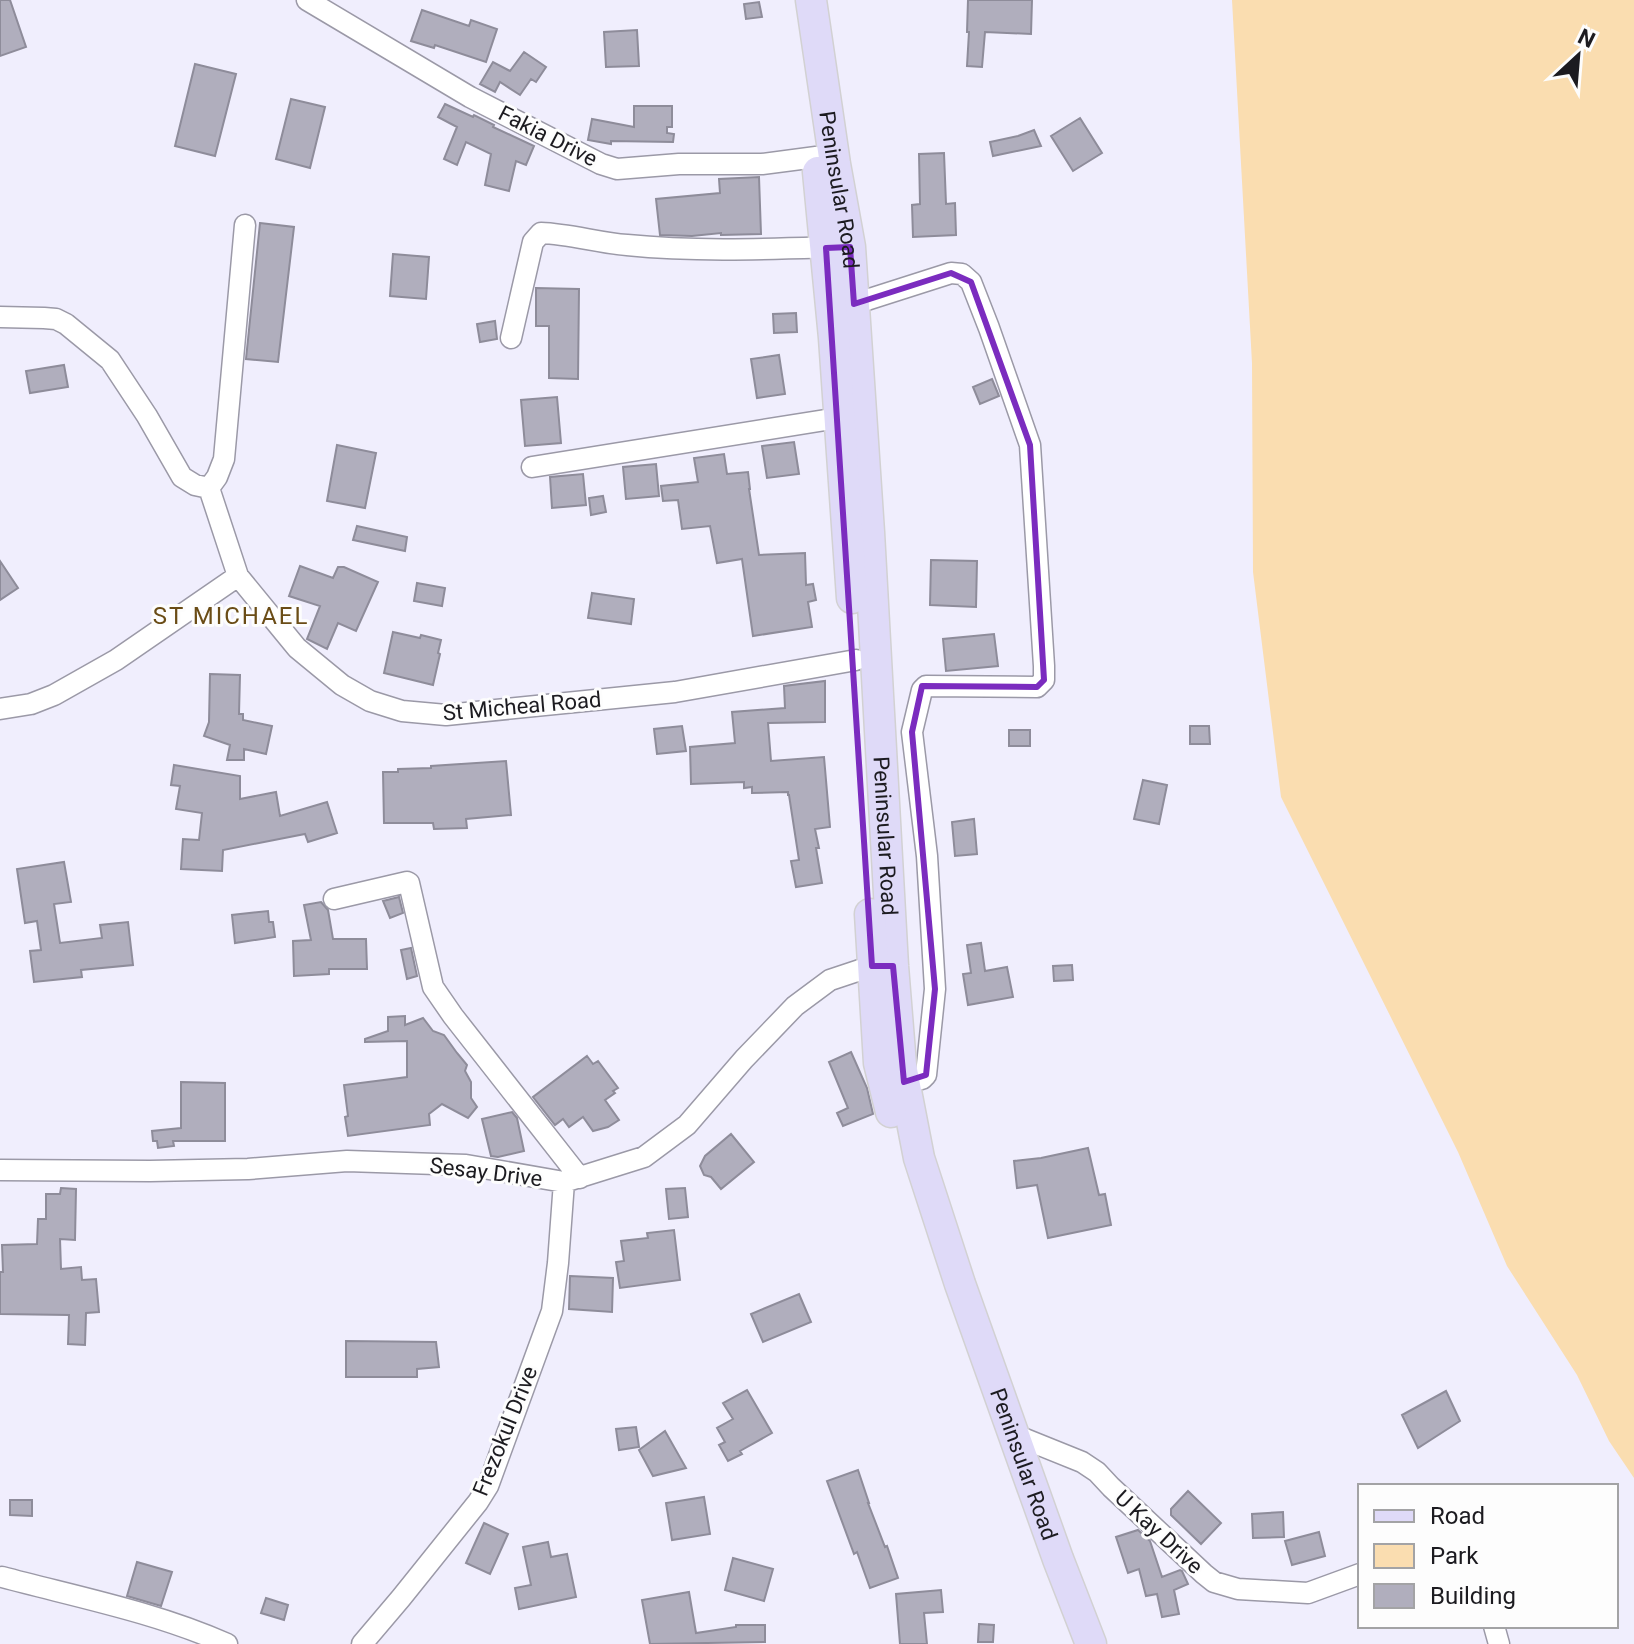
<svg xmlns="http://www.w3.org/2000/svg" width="1634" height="1644" font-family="Roboto,sans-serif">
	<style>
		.green { fill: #faddb0 }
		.building { fill: #b0aebd; stroke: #8e8c9a; stroke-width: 2 }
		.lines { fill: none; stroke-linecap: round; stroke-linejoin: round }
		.minor-casing { stroke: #9b99a7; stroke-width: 23 }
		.primary-casing { stroke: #d2d1d2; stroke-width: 33 }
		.minor { stroke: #fff; stroke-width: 20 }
		.primary { stroke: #dfdaf8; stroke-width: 30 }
		.marked { fill: none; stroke: #7b2cbf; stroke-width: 6; stroke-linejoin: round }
		.labels { text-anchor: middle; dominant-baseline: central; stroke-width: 6; stroke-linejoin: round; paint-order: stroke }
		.street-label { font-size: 22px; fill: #1c1b20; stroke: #fdfdfd }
		.neighbourhood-label { font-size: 24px; letter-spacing: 2px; fill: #6a4c16; stroke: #fdfdfd }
	</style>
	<rect width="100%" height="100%" fill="#f0eefd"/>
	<path class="green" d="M1232,0H1634V1478L1609,1441L1577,1375L1507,1266L1458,1152L1281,797L1253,572L1252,363Z"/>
	<path class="building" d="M0,0H10L26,47L0,56Z
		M968,0H1032L1031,34L985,32L982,67L967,66L969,32H967Z
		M759,2L762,17L746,19L744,4Z
		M422,10L469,26L471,20L497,29L486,62L435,45L434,48L411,41Z
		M637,30L639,66L606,67L604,32Z
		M524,52L546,67L536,82L531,79L520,95L500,82L495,92L480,84L493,62L510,71Z
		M195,64L236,74L215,156L175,146Z
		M291,99L325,107L310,168L276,159Z
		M445,104L473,117L474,115L494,125L493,127L534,146L526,165L516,161L509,191L485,185L491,154L466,142L457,165L444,159L457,127L438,117Z
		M634,106H672V127H667V133L674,134L673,142L611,141V144L588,140L592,119L634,127Z
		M1080,118L1102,153L1073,171L1051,136Z
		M1034,130L1041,146L993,156L990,142L1018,136Z
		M944,153L946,204L955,203L956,235L913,237L912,205L920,204L919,154Z
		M759,177L761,234L721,235V233L692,236L660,235L656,199L720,193L719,179Z
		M260,223L294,227L278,362L246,359Z
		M393,254L429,257L426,299L390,296Z
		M536,288L579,289L578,379L549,378V326H536Z
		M796,313L797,332L774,333L773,314Z
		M495,321L497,339L480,342L477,324Z
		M779,355L785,394L757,398L751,359Z
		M64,365L68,387L30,393L26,371Z
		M992,379L999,396L980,404L973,387Z
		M557,397L561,443L525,446L521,400Z
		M794,442L799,474L767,478L762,446Z
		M337,445L376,453L365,508L327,501Z
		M724,454L727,474L748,472L750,489H749L759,555L805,553L806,585L813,584L816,600L808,602L812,627L753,636L742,559L717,563L710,526L682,529L678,500L663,501L661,486L698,482L694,458Z
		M656,464L659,496L626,499L623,467Z
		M583,474L586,505L552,508L550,477Z
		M603,496L606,512L591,515L589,498Z
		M357,526L407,537L405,551L353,540Z
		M931,560L977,561L976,607L930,605Z
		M0,561L18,588L0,600Z
		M300,566L333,578L338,567H344L378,582L356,631L338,623L327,649L307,639L320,606L289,596Z
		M417,583L445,588L442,606L414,601Z
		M592,593L634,599L631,624L588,618Z
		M393,632L420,638L421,635L441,640L438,653L440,654L433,685L384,673Z
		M994,634L998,666L946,671L943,639Z
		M210,674L240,675L239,714H243V720L272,726L266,754L244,749V760H227L230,745L204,736L209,722Z
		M825,681V722L768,723L771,761L824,757L830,827L815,829L819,848H816L822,883L796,887L791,861L799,860L789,795H788V792L752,793V787L744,788V782L691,784L690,747L735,743L732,712L785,708L784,686Z
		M682,726L686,751L657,754L654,729Z
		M1190,726H1209L1210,744H1190Z
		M1009,730H1030V746H1009Z
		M506,761L511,815L466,819L467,828L434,829L433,823H384L383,772H398V769L431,768V766Z
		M174,765L240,776V799L276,792L280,816L327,802L337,833L308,842L305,834L223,850L222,871L181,869L183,839L199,840L202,813L176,809L180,786L171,785Z
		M1143,780L1167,785L1159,824L1134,819Z
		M974,819L977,854L955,856L952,822Z
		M64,862L71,902L54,904L60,943L102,938L100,925L128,922L133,965L81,970L82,977L34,982L30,951L41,950L37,921L25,923L17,869Z
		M399,897L403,913L390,918L383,901Z
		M321,902L328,910L333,939H366L367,969H329V974L294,976L293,941L311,940L304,905Z
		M268,911L269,922H273L275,937L235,943L232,915Z
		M981,943L985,971L1007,967L1013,997L968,1005L963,974L971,973L967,945Z
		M411,948L417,976L407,979L401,950Z
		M1072,965L1073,980L1054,981L1053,966Z
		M405,1016V1025L423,1018L433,1031L444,1035L457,1053L467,1065L465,1071L471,1082V1098L477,1107L468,1118L442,1104L429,1114L430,1125L348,1136L345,1117L348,1116L344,1085L407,1077V1041L365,1042V1039L388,1031V1017Z
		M851,1052L867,1088L873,1114L843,1126L837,1113L848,1108L829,1062Z
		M587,1056L593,1064L598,1061L618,1088L613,1091L615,1093L605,1100L619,1120L608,1127L593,1131L583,1117L569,1127L563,1119L555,1125L533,1097Z
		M181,1082L225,1083V1141H173L174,1146L158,1148L157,1141H153L152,1131L181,1128Z
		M512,1112L517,1118L524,1151L498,1157L491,1156L482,1119Z
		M731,1134L754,1162L721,1189L711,1177L704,1175L700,1166L705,1156Z
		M1088,1148L1099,1195L1105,1194L1111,1225L1048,1238L1037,1185L1017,1188L1014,1161L1041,1158Z
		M61,1188L76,1189L75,1240L60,1239L61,1269L81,1267L82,1280L96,1279L99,1312L86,1313L85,1345L68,1344L69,1315L0,1314V1272H3L2,1245L37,1244L38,1219H46V1194H60Z
		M685,1188L688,1217L669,1219L666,1189Z
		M674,1230L680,1280L620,1288L616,1262L624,1261L621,1241L648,1238L647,1233Z
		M570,1276L613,1278L612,1312L569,1309Z
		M799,1294L811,1322L763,1342L751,1314Z
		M346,1341L436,1342L439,1367L417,1369V1377H346Z
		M747,1390L772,1433L740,1451L742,1454L728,1461L719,1445L725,1442L717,1428L733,1419L723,1403Z
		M1446,1391L1460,1421L1418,1448L1402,1415Z
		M636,1427L639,1447L619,1450L616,1429Z
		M665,1431L686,1468L653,1476L639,1450Z
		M858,1470L869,1503H868L885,1547L887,1546L898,1578L870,1588L857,1552L854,1554L827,1481Z
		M1188,1491L1221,1523L1201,1544L1171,1515V1509Z
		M704,1497L710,1534L672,1540L666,1503Z
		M10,1500H32V1516L10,1515Z
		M1283,1512L1284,1537L1253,1538L1252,1514Z
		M484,1523L508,1534L490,1574L466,1563Z
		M1138,1530L1150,1541L1162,1577L1180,1570L1182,1571L1188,1584L1174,1590L1179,1614L1162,1617L1157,1594L1146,1596L1139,1569L1128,1573L1116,1537Z
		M1319,1532L1325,1556L1292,1565L1285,1541Z
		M548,1542L551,1557L567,1554L576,1597L519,1609L515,1588L531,1585L523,1547Z
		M733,1558L773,1569L764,1601L725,1590Z
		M137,1562L172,1572L161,1606L127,1596Z
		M941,1590L943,1612L924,1613L927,1644H900L896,1594Z
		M689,1592L696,1633L736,1627V1625H765V1642L650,1644L642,1600Z
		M266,1598L288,1605L284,1620L261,1613Z
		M979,1624L994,1625L993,1642H978Z"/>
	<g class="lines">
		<g class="minor-casing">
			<path id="minor" d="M307,0L470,97L601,164L617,169L679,164H762L816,157
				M854,304L951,273L962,274L971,282L989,328L1030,445L1044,666V680L1037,687L926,686L922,690L912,732L927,856L935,989L926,1075L922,1079L904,1082
				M0,317L44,318L56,319L66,324L110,360L147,416L182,477L195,485L209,488
				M511,338L533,242L541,233C570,234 599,243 627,245C697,252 768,249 838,247
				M532,467L838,418
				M209,488L238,576L297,648L342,685L370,701L402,711L446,715L675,692L856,660
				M209,488L217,477L224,459L245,225
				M0,709L31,704L54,695L116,660L238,576
				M334,899L407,882L409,883L433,987L453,1016L580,1178
				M0,1170L150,1171L248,1169L347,1161L466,1165L564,1182L644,1157L687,1125L744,1059L795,1006L830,980L872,966H884
				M1015,1435L1082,1462L1097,1472L1111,1487L1204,1574L1214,1582L1238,1589L1308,1593L1360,1574
				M2,1577C77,1597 155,1612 227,1644
				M1494,1626L1499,1644
				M362,1644L401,1598L478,1502L488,1486L552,1311L558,1263L564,1182"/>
		</g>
		<g class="primary-casing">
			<g id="primary">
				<path id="s1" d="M811,0L835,164L850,247L869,532L893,966L901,1065L919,1158L960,1284L1058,1559L1091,1644"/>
				<path d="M818,172L834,338L852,598"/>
				<path d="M870,914L879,1063L891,1112"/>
			</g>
		</g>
		<use href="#minor" class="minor"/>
		<use href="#primary" class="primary"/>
	</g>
	<path class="marked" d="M850,247L854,304L951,273L971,282L1030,445L1044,680L1037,687L922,686L912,732L935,989L926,1075L904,1082L893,966H872L826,248Z"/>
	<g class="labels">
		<g class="street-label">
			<text transform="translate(548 136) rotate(27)">Fakia Drive</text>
			<text stroke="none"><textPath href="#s1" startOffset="192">Peninsular Road</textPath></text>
			<text transform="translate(522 706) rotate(-5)">St Micheal Road</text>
			<text stroke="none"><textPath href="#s1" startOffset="840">Peninsular Road</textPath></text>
			<text transform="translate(486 1172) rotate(7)">Sesay Drive</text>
			<text transform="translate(505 1431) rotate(-68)">Frezokul Drive</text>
			<text stroke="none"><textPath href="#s1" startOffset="1488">Peninsular Road</textPath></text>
			<text transform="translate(1159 1532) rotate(43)">U Kay Drive</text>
		</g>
		<g class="neighbourhood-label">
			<text x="231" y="616">ST MICHAEL</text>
		</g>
	</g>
	<rect x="1358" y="1484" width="260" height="144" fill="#fdfdfd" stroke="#a3a3a5" stroke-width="2"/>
	<rect x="1374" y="1510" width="40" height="12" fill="#dfdaf8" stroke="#a3a3a5" stroke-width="2"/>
	<text x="1430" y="1524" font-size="24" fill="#1c1b20">Road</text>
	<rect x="1374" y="1544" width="40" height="24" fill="#faddb0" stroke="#a3a3a5" stroke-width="2"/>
	<text x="1430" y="1564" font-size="24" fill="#1c1b20">Park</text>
	<rect x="1374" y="1584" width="40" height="24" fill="#b0aebd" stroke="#a3a3a5" stroke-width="2"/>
	<text x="1430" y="1604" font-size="24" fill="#1c1b20">Building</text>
	<g transform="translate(1578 56) rotate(26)" stroke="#fdfdfd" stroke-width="6" paint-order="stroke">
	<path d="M0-6L14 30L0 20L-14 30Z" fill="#1c1b20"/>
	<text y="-12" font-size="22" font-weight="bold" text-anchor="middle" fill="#1c1b20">N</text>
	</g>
</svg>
